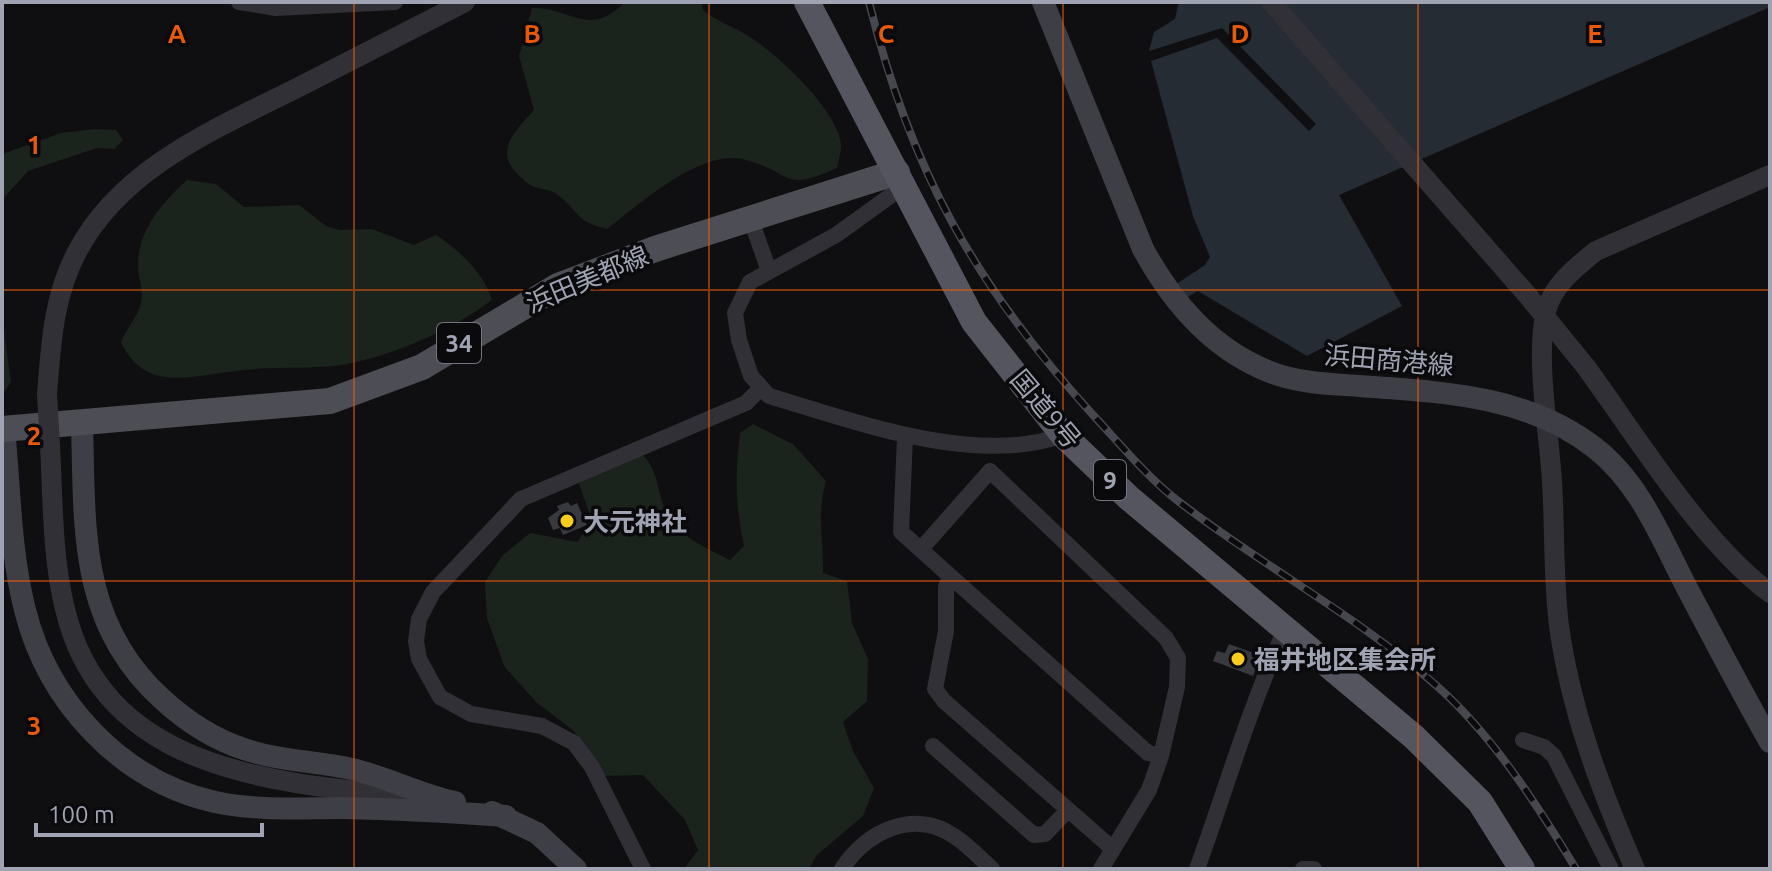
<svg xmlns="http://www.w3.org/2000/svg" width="1772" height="871" font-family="Ubuntu,'Noto Sans JP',sans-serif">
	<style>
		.green { fill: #1b231d }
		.water { fill: #252c34 }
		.building { fill: #38393e }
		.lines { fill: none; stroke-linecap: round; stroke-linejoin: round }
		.minor { stroke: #303036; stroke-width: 16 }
		.tertiary { stroke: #303036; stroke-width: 20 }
		.secondary { stroke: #3e3f46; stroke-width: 22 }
		.primary { stroke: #4c4d55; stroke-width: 26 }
		.trunk { stroke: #54555e; stroke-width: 26 }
		.rail-casing { stroke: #47484f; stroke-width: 8 }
		.rail { stroke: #0a0a0c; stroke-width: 5; stroke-dasharray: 15; stroke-linecap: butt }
		.tertiary-bridge { stroke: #303036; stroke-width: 20 }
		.grid { fill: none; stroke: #e8590c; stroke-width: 2; stroke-opacity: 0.55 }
		.poi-dot { fill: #fbcb1d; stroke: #0a0a0c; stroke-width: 3 }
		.labels { text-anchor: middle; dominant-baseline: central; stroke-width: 7; stroke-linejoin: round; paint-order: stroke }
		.shield { fill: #0a0a0c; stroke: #727580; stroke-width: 2 }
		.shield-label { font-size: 24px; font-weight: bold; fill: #9fa3b2 }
		.street-label { font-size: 26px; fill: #9fa3b2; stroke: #0a0a0c }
		.poi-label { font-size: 26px; font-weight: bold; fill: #9fa3b2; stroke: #0a0a0c; text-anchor: start }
		.grid-label { font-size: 26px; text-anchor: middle; font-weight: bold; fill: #e8590c; stroke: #0a0a0c; stroke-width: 7; stroke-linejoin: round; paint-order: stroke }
	</style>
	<rect width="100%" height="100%" fill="#0f0f11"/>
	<path class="green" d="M625,2H702L703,10C715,20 727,24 740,31C771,47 837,108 841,144C842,151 838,161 837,168C781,193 794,173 746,160C702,147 639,205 607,229C573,220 582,214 558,195C549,188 538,190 530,185C489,156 511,135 534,110L519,56L532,8C571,7 589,39 625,2Z
		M94,129L116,130L123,140L114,149L97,148L28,171L2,200V156L5,153L61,133Z
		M187,180L216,184L244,207L299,205L326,226L339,230L372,229L414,245L436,235C460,251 483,272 492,300C452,330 397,354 347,364C314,370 278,366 244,370C197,374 146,396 121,342C126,329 138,316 141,303C144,289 138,279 138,266C138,229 162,203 187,180Z
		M2,317L11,382L2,395Z
		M753,424L794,445L826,481C816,517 824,537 823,573L847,581L852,623L868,659L867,701L843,722L853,751L874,788L863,816L816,856L809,869H684L698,850L685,820L643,775L601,776L574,731L536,702L504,666L487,618L485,582L502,556L530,533L578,542L591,518L578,481L642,454C661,473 656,496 669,517C682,538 708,549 730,560L744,546C735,502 735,477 740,433Z"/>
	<path class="water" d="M1179,2H1770V7L1339,195L1402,306L1307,356L1198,291L1184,299L1175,285L1205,265L1210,257L1193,216L1151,61L1217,38L1309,131L1316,124L1222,28L1149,51L1154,32L1175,19Z"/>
	<path class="building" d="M568,502L571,506L577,503L587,525L563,535L560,528L553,530L548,518L559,510L557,506Z
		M1229,644L1262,656L1253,676L1213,661L1217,651L1225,653Z"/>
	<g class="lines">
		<path class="minor" d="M239,2L276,8L395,2
			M904,186L836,235L750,282L735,313L739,340L751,376L769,396C854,421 976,467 1063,435
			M751,220L769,271
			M905,437L901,532L1148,753L1161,756
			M921,549L990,471L1166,638L1178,658L1177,687L1161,756L1149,790L1101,869
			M950,576L946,587V631L935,689L944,701L1113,849
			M1523,740L1544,747L1554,756L1611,869
			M933,746L1034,835L1045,834L1068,810
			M643,869L592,767L574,743L542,726L471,714L440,697L419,659L416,641L419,619L433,592L521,499L746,403L760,389
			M842,869C865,832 914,808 954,836C968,845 980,858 992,869
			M1197,869C1226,789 1249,708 1285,630
			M1303,869H1314"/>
		<path class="tertiary" d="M1586,367C1637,437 1702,543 1770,593
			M47,394C51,345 53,297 77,252C121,168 215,129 297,88C353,59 409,31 465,2
			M50,446C53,500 52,557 65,609C104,775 283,784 421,797
			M1635,869C1601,790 1571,712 1559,626C1553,578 1555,529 1552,481C1549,432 1535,358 1546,311C1553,285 1576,267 1596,251L1770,175"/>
		<path class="secondary" d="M1043,2L1143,249C1172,302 1211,349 1270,372C1298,383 1330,384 1359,386C1442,392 1527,395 1595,448C1640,483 1661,538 1687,588C1714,639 1741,691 1770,742
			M82,424C85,528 78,623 162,699C186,721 213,739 244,749C279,761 316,761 352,769C387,777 420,795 455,802
			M4,429C10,488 10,552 25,610C48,702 121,781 215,802C257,811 300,808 342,808C397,809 451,812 506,816
			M492,812L537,833L576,869"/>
		<path class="primary" d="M2,429L330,401L422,367L558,286L655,249L897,172"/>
		<path class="trunk" d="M807,2L974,322L1063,435L1129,498L1414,737L1480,802L1522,869"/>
		<g class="rail-casing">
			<path id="rail" d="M869,2C911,172 976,286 1093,415C1120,444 1147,477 1178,501C1262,566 1358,616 1438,687C1493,736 1538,806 1576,869"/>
		</g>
		<use href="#rail" class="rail"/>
		<path class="tertiary-bridge" d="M1271,2L1529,297L1586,367
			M47,394L50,446"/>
	</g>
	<path class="grid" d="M354,2V869M709,2V869M1063,2V869M1418,2V869M2,290H1770M2,581H1770"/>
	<g class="poi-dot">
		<circle cx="567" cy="521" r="8"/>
		<circle cx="1238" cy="659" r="8"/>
	</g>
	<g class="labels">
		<g class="shield">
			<rect x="437" y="323" width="44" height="40" rx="6"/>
			<rect x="1094" y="460" width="32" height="40" rx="6"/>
		</g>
		<g class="shield-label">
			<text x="459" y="343">34</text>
			<text x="1110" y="480">9</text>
		</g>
		<g class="street-label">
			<text transform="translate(587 279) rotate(-23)">浜田美都線</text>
			<text transform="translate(1389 360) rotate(5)">浜田商港線</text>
			<text transform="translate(1046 409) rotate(50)">国道9号</text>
		</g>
		<g class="poi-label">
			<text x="583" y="521">大元神社</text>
			<text x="1254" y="659">福井地区集会所</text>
		</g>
	</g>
	<g class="grid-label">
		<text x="177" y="43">A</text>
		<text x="532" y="43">B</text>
		<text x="886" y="43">C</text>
		<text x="1240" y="43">D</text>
		<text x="1595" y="43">E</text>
		<text x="34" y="154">1</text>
		<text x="34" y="445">2</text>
		<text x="34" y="735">3</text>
	</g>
	<rect width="1772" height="871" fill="none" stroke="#9fa3b2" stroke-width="8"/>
	<path d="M36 823v12h226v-12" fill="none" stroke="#9fa3b2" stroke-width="4"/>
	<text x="48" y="823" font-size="24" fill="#9fa3b2" stroke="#0a0a0c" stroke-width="6" paint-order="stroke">100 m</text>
</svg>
